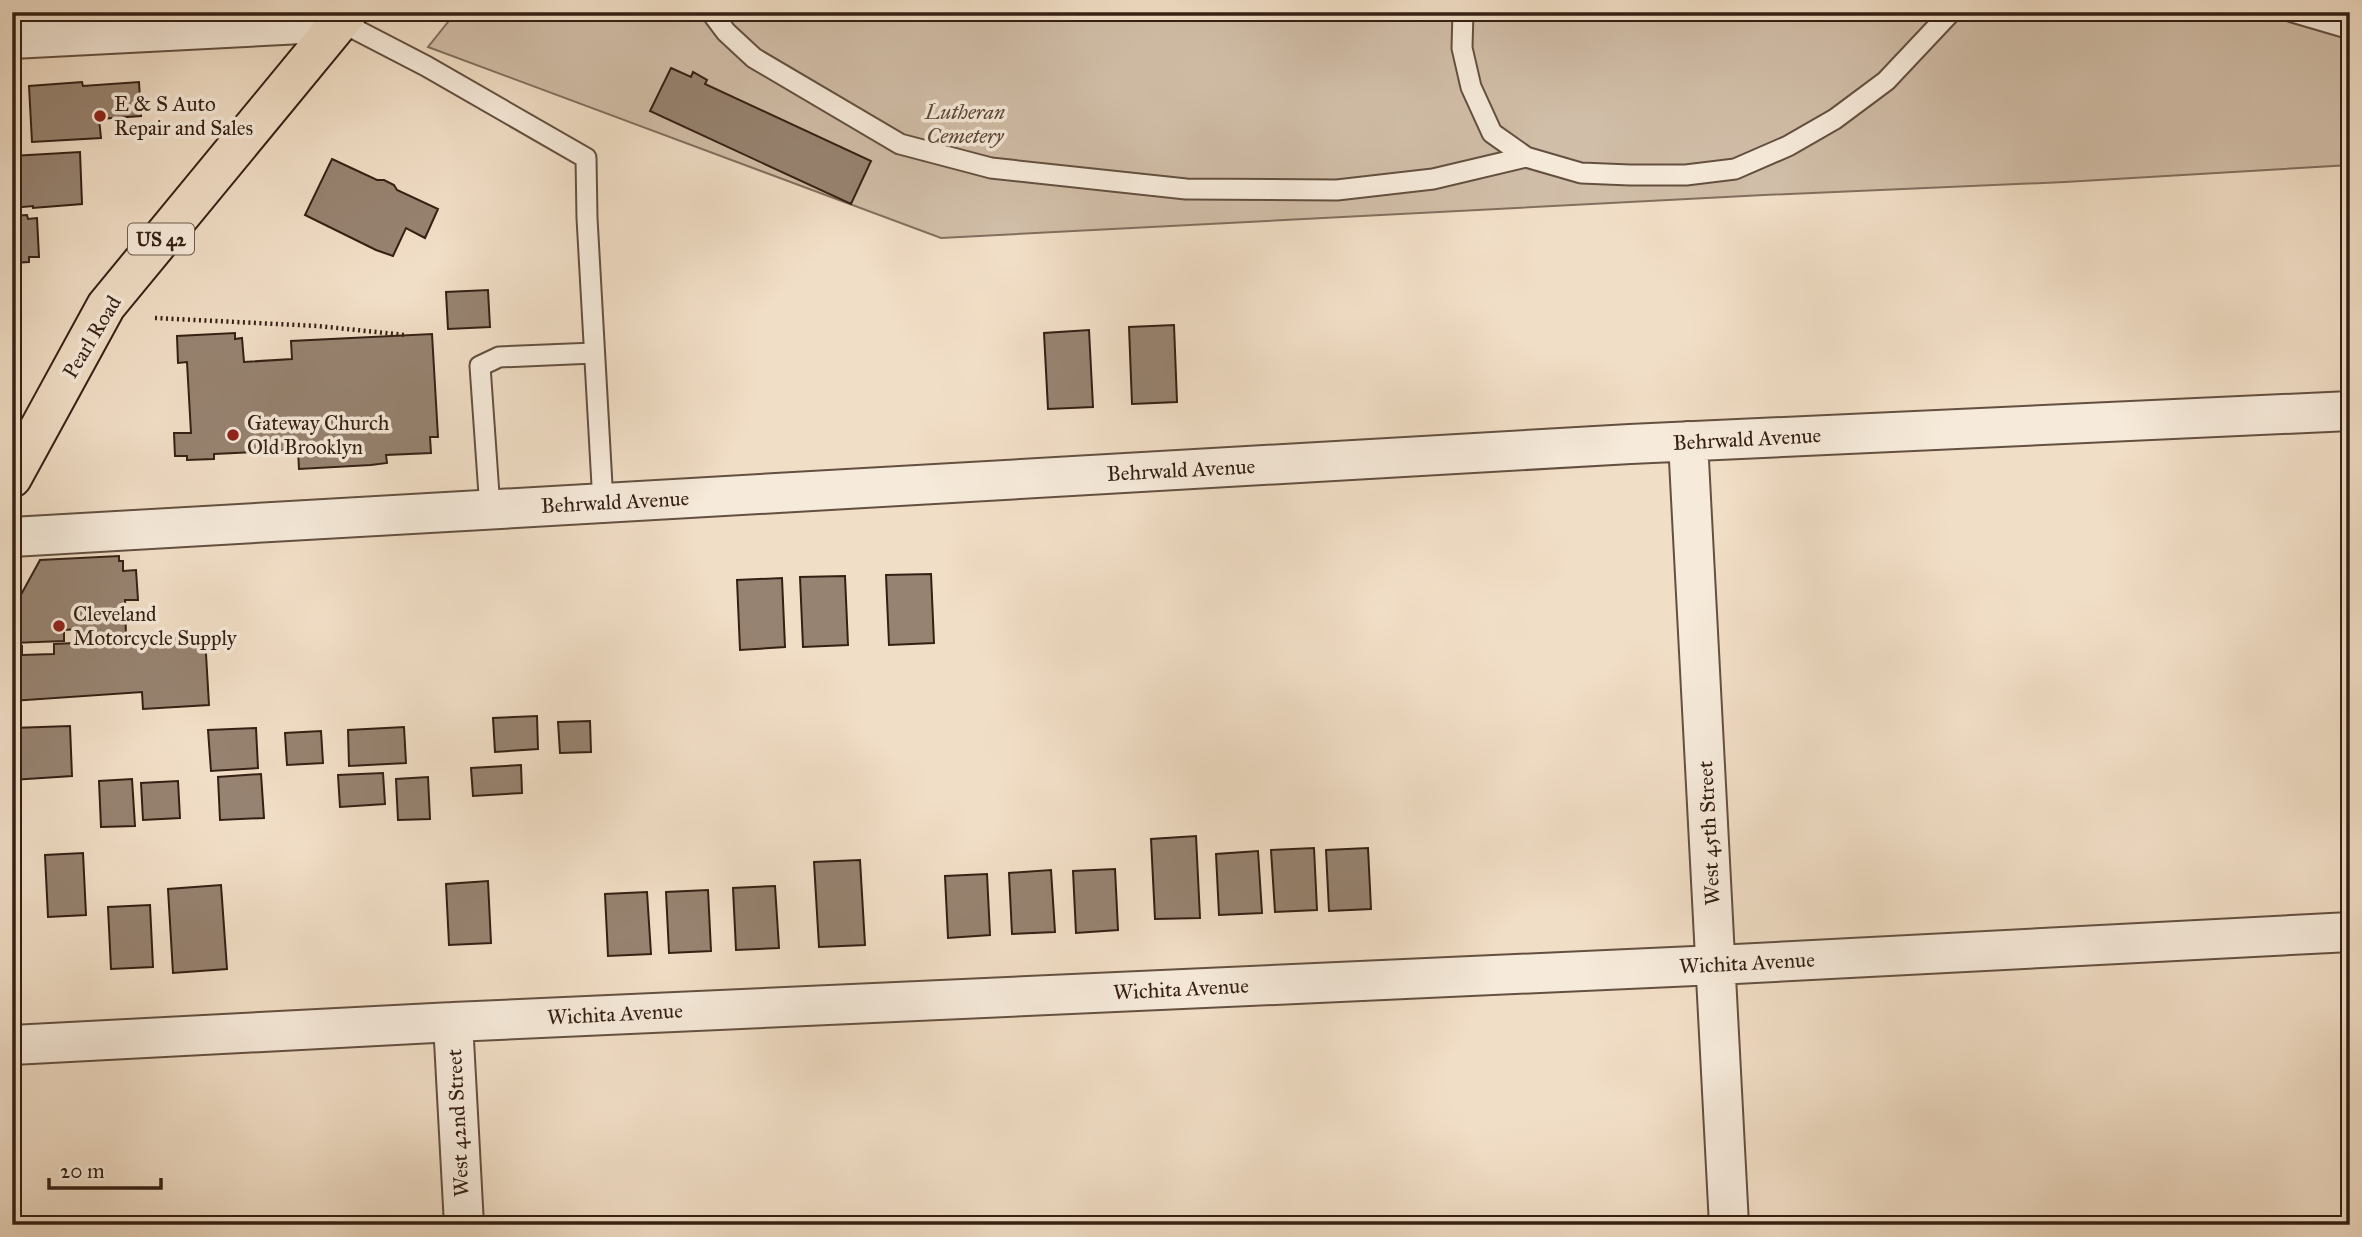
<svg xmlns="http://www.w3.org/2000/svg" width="2362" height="1237" font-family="'IM FELL Great Primer',serif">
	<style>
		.green { fill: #d1bea8; stroke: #836f5e; stroke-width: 2 }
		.building { fill: #978371; stroke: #352014; stroke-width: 2 }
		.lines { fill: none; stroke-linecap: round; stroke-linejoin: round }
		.service-casing { stroke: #645040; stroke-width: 23 }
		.minor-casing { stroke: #645040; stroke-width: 42 }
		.primary-casing { stroke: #352014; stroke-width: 42 }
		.path { stroke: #352014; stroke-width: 4.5; stroke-dasharray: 2 3.5; stroke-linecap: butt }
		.service { stroke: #f6eada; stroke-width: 19 }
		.minor { stroke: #f6eada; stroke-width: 38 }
		.primary { stroke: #f1dec6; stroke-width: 38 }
		.poi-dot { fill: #8f2418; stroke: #f6eada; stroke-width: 2.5 }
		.labels { text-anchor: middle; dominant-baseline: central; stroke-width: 7; stroke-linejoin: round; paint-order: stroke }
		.shield { fill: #f6eada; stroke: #6f5d4f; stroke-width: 2 }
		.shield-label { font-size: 19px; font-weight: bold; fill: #352014 }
		.poi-label { font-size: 21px; fill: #352014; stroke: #f6eada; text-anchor: start }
		.park-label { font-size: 21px; font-style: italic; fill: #5c4839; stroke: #f6eada }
		.street-label { font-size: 21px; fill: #352014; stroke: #f6eada }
	</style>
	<rect width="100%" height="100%" fill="#f1dec6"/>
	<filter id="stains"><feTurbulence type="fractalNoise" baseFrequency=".00286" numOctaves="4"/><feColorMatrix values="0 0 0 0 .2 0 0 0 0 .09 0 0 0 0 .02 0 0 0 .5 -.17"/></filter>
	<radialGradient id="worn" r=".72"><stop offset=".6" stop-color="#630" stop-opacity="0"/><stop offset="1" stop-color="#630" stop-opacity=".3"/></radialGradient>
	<path class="green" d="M456,12H2350V165L2065,182L1764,195L941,238L428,47Z"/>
	<path class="building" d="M671,68L691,77L693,72L707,80L705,84L871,161L851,204L650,111Z
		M82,82L83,86L139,82L141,116L99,119L101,138L32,142L29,86Z
		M80,152L82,204L33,208V206L12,208V156Z
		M332,159L377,180H384L394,185L397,190L438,209L425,238L406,228L393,256L376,250L305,215Z
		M27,215L28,219L37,218L39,257H29V262L12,263V216Z
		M488,290L490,327L448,329L446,292Z
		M1174,325L1177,402L1132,404L1129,327Z
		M1089,330L1093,407L1048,409L1044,333Z
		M235,333V339L242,338L244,362L292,359L291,341L432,334L438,437H430L431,453L386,455L387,463L371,465L299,469L298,450L214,454V459L187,460V456H175L174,433H191L187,362L178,363L177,336Z
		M119,556V561H123V571L136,570L138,600H125L126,637L78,640V629L64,630V641L12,643V611L40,560Z
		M931,574L934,643L889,645L886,575Z
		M845,576L848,645L803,647L800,577Z
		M782,578L785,647L740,650L737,580Z
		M205,637L209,705L143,709L142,692L12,701V646H22V655L54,654V644Z
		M537,716L538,749L495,752L493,718Z
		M590,721L591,752L560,753L558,722Z
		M70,726L72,776L12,780V728Z
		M404,727L406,763L349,766L348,730Z
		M256,728L258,768L211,771L208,730Z
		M321,731L323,763L287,765L285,733Z
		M521,765L522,793L473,796L471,768Z
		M383,773L385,804L340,807L338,775Z
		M261,774L264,818L220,820L218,777Z
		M428,777L430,819L398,820L396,779Z
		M132,779L135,826L101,827L99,781Z
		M178,781L180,818L143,820L141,783Z
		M12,828H16L17,850H12Z
		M1196,836L1200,918L1155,919L1151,839Z
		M1314,848L1317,910L1275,912L1271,850Z
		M1368,848L1371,909L1329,911L1326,850Z
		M1258,851L1262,913L1219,915L1216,854Z
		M83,853L86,915L48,917L45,855Z
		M860,860L865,945L819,947L814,862Z
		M1115,869L1118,930L1076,933L1073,871Z
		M1051,870L1055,932L1012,934L1009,873Z
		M987,874L990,935L948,938L945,876Z
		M488,881L491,943L449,945L446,884Z
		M221,885L227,969L173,973L168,889Z
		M775,886L779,948L736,950L733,888Z
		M708,890L711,951L669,953L666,892Z
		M647,892L651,954L608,956L605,894Z
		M150,905L153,967L111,969L108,907Z"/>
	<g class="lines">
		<g class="service-casing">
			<path id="service" d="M711,12L726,32L754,58L900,144L991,168L1186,189L1337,190L1433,179L1526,157
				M1463,12L1462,48L1471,87L1492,133L1526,157L1581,173L1630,175H1686L1735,169L1788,146L1835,119L1886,81L1951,12
				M2292,12L2350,29
				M341,22L426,66L586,158L587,218L603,503
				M490,509L480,366L499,357L594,353"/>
		</g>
		<g class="minor-casing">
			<path id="minor" d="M12,39L341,22
				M1688,441L1729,1225
				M12,537L1630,444L2350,411
				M453,1022L464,1225
				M12,1045L453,1022L1716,965L2350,932"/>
		</g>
		<g class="primary-casing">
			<path id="primary" d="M12,478L106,306L348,12"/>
		</g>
		<path class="path" d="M155,318L318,326L405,335"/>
		<use href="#service" class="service"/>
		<use href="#minor" class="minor"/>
		<use href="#primary" class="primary"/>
	</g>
	<g class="poi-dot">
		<circle cx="100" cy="116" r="7"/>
		<circle cx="233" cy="435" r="7"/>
		<circle cx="59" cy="626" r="7"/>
	</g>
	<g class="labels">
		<rect class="shield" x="128" y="223.5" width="66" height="31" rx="5"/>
		<g class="shield-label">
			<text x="161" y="239">US 42</text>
		</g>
		<g class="poi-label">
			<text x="114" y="104">E &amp; S Auto<tspan x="114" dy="24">Repair and Sales</tspan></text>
			<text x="247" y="423">Gateway Church<tspan x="247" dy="24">Old Brooklyn</tspan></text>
			<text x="73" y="614">Cleveland<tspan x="73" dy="24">Motorcycle Supply</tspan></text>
		</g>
		<g class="park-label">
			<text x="965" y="112">Lutheran<tspan x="965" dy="24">Cemetery</tspan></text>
		</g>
		<g class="street-label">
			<text transform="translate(92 337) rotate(-59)">Pearl Road</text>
			<text transform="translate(1747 439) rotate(-3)">Behrwald Avenue</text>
			<text transform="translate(1181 470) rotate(-3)">Behrwald Avenue</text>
			<text transform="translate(615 502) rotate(-3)">Behrwald Avenue</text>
			<text transform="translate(1709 833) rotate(-93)">West 45th Street</text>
			<text transform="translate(1747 963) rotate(-3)">Wichita Avenue</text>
			<text transform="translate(1181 989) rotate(-3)">Wichita Avenue</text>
			<text transform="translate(615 1014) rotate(-3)">Wichita Avenue</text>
			<text transform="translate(458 1123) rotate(-93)">West 42nd Street</text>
		</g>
	</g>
	<rect width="2362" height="1237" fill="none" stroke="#f1dec6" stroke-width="42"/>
	<rect x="14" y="14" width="2334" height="1209" fill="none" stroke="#352014" stroke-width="3.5"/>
	<rect x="21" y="21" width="2320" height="1195" fill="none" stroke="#352014" stroke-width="2"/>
	<path d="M49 1178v10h112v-10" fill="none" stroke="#352014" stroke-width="3.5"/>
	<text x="60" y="1178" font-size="21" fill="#352014" stroke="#f6eada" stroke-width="5" paint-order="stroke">20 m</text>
	<rect width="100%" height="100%" filter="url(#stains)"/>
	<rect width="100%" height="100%" fill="url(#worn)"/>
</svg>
